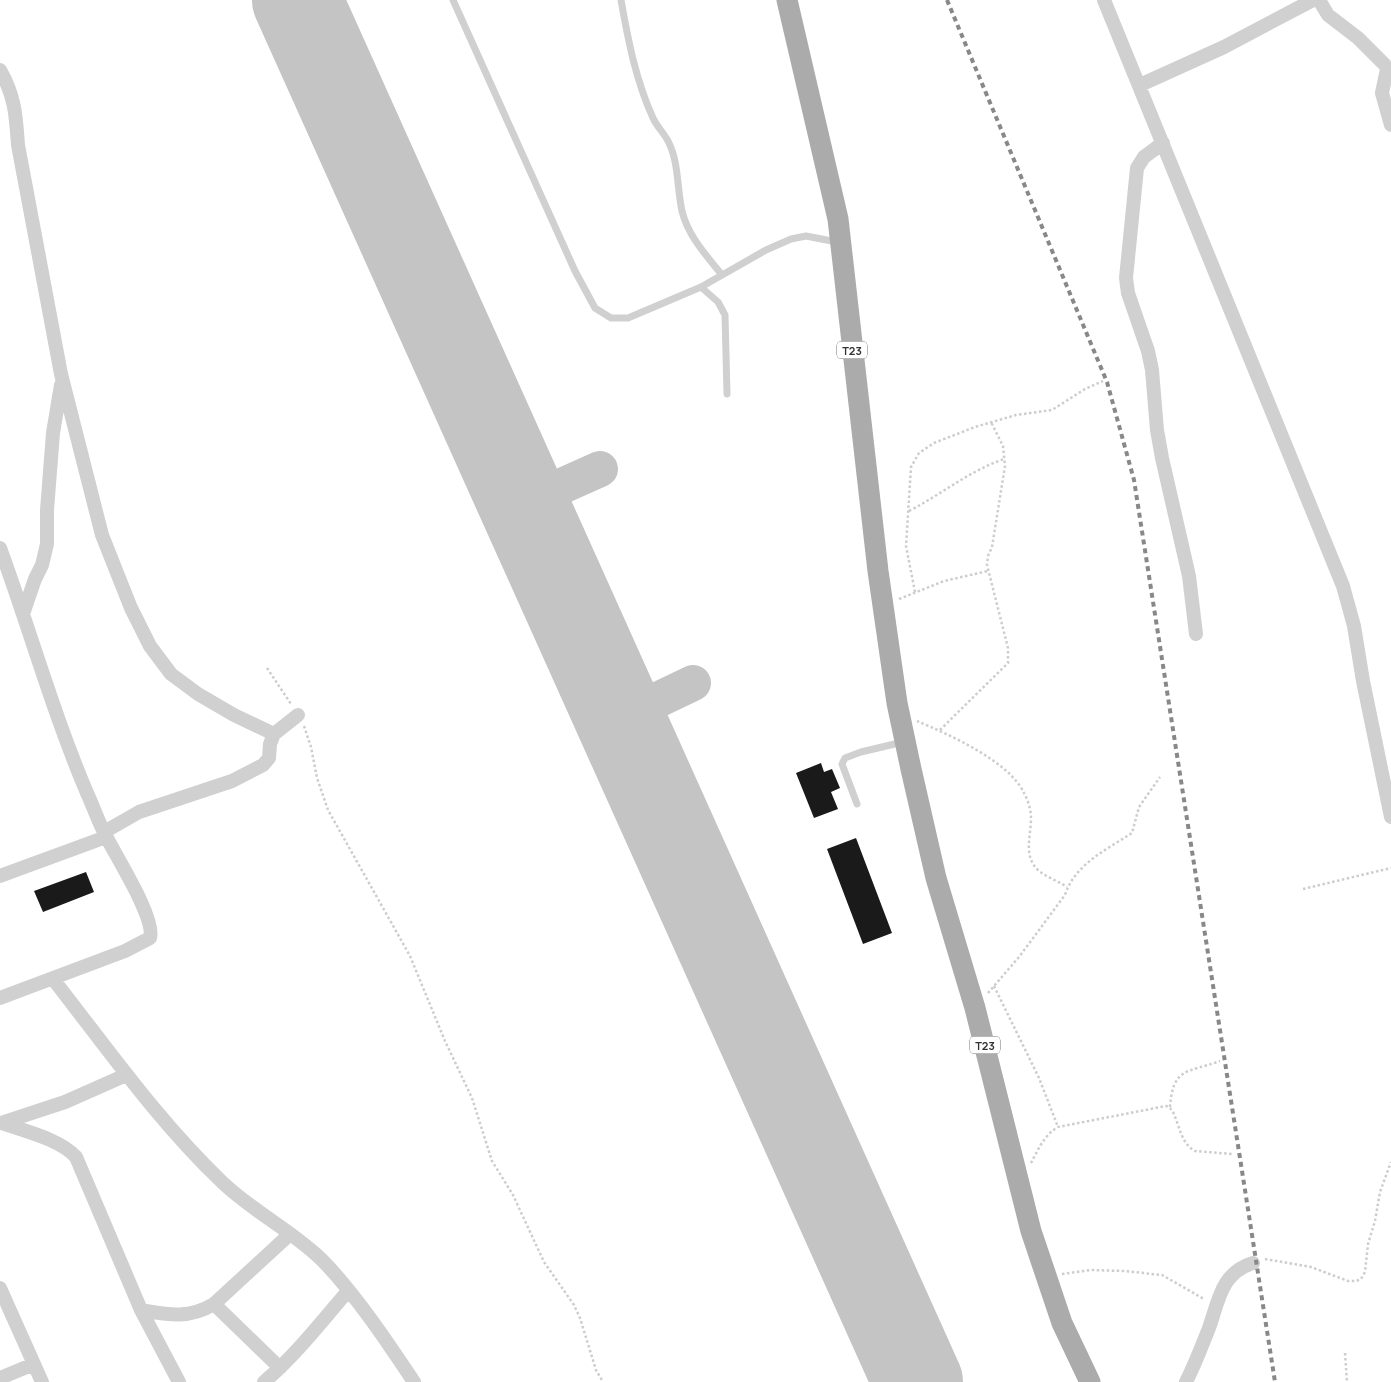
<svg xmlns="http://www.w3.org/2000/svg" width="1391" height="1382" font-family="Manrope,sans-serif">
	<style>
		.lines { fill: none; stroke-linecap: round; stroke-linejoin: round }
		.taxiway { stroke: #c4c4c4; stroke-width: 36 }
		.runway { stroke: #c4c4c4; stroke-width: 90 }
		.building { fill: #1a1a1a }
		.path { stroke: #cdcdcd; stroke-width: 2.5; stroke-dasharray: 2.5 2.5; stroke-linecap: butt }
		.service { stroke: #d0d0d0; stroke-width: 7 }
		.minor { stroke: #d0d0d0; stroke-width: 14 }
		.primary { stroke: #ababab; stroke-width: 21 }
		.rail { stroke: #888; stroke-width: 4; stroke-dasharray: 5 4; stroke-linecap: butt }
		.labels { text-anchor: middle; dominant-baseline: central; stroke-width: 5; stroke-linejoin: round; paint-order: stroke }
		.shield { fill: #fff; stroke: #707070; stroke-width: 1 }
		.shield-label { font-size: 11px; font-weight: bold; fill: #333 }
	</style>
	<rect width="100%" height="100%" fill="#fff"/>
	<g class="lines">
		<path class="taxiway" d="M524,503L600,469
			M620,718L693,683"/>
		<path class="runway" d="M297,0L918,1382"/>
	</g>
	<path class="building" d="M821,763L824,772L832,769L840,788L831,792L838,809L814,818L796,773Z
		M856,838L892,933L863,944L827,849Z
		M86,872L94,892L43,912L34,891Z"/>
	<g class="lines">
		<path class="path" d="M909,511C942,494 969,471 1004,459
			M915,592L906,546L911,467L919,453L934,443L975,427L1016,415L1052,410L1085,389L1103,381
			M899,599L944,581L988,571
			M267,668L291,704
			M917,721C948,734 1009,761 1024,793C1028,800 1031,810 1031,818C1031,836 1023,856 1038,870C1046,877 1058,881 1067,887
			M304,726L311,747L317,778L328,810L410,956L445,1041L472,1098L492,1161L513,1195L544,1262L574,1305L580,1318L596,1370L603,1382
			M940,730L1008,663V648L987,565L988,556L992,547L1005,466L1003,446L991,422
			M1303,889L1391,868
			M994,986L1039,1078L1058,1127
			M988,993L1019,957L1065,895C1075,864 1106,850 1132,833L1139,807L1160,777
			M1170,1107C1173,1066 1188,1073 1220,1061
			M1031,1163C1038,1150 1044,1135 1058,1127L1166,1106C1179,1109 1176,1141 1195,1151L1232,1154
			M1265,1259L1311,1267L1348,1281H1356L1361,1279L1365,1272L1368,1244L1375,1221L1380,1192L1391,1162
			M1062,1274L1091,1270L1124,1271L1162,1275L1204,1299
			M1345,1353L1347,1382"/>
		<path class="service" d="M453,0L575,271L595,308L611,318H628L701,287L766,250L791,239L806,236L837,242
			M621,0C628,40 636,81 653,118C657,127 665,134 669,143C679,164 677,189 682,211C688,236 706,255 722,275
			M701,287L718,302L725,315L727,394
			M857,804L842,764L845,758L861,752L903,742"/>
		<path class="minor" d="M1104,0L1343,586L1354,626L1363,681L1391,817
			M1319,0L1328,15L1358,38L1385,65L1387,69L1382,93L1391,125
			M0,70C15,96 16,116 18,145L61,374L102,535L131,608L150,646L171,674L198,694L234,715L274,734
			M1140,85L1224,47L1313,0
			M1163,143L1144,157L1137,168L1126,278L1128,293L1148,351L1152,370L1157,430L1162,458L1189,576L1196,634
			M0,548C30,630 53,713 87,793C94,808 99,824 107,838C117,858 156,919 150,938L125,951L0,998
			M23,614L35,579L42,565L47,544V510L53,433L61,385
			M104,832L139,812L232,781L263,765L269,758L270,744L274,734L298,715
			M0,876L106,837
			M53,979C107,1048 158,1121 222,1182C253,1212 293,1231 323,1261C356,1295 388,1343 414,1382
			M1,1123L65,1102L126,1075
			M2,1123C24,1131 60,1139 76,1157L141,1310L179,1382
			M0,1288L42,1382
			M214,1304L280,1368
			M141,1310C169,1315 189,1319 214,1304L290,1234
			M0,1378L34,1364
			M264,1382C296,1355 321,1322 348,1291
			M1186,1382C1195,1364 1202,1346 1209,1328C1219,1300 1221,1273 1253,1263"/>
		<path class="primary" d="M787,0L838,219L878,571L897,703L911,769L936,878L975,1008L1031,1231L1062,1323L1090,1382"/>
		<path class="rail" d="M947,0L1107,382L1134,480L1275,1382"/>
	</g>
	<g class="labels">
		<g class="shield">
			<rect x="837" y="341.5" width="30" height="17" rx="4"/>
			<rect x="970" y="1036.5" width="30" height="17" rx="4"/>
		</g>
		<g class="shield-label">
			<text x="852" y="350">T23</text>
			<text x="985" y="1045">T23</text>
		</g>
	</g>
</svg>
